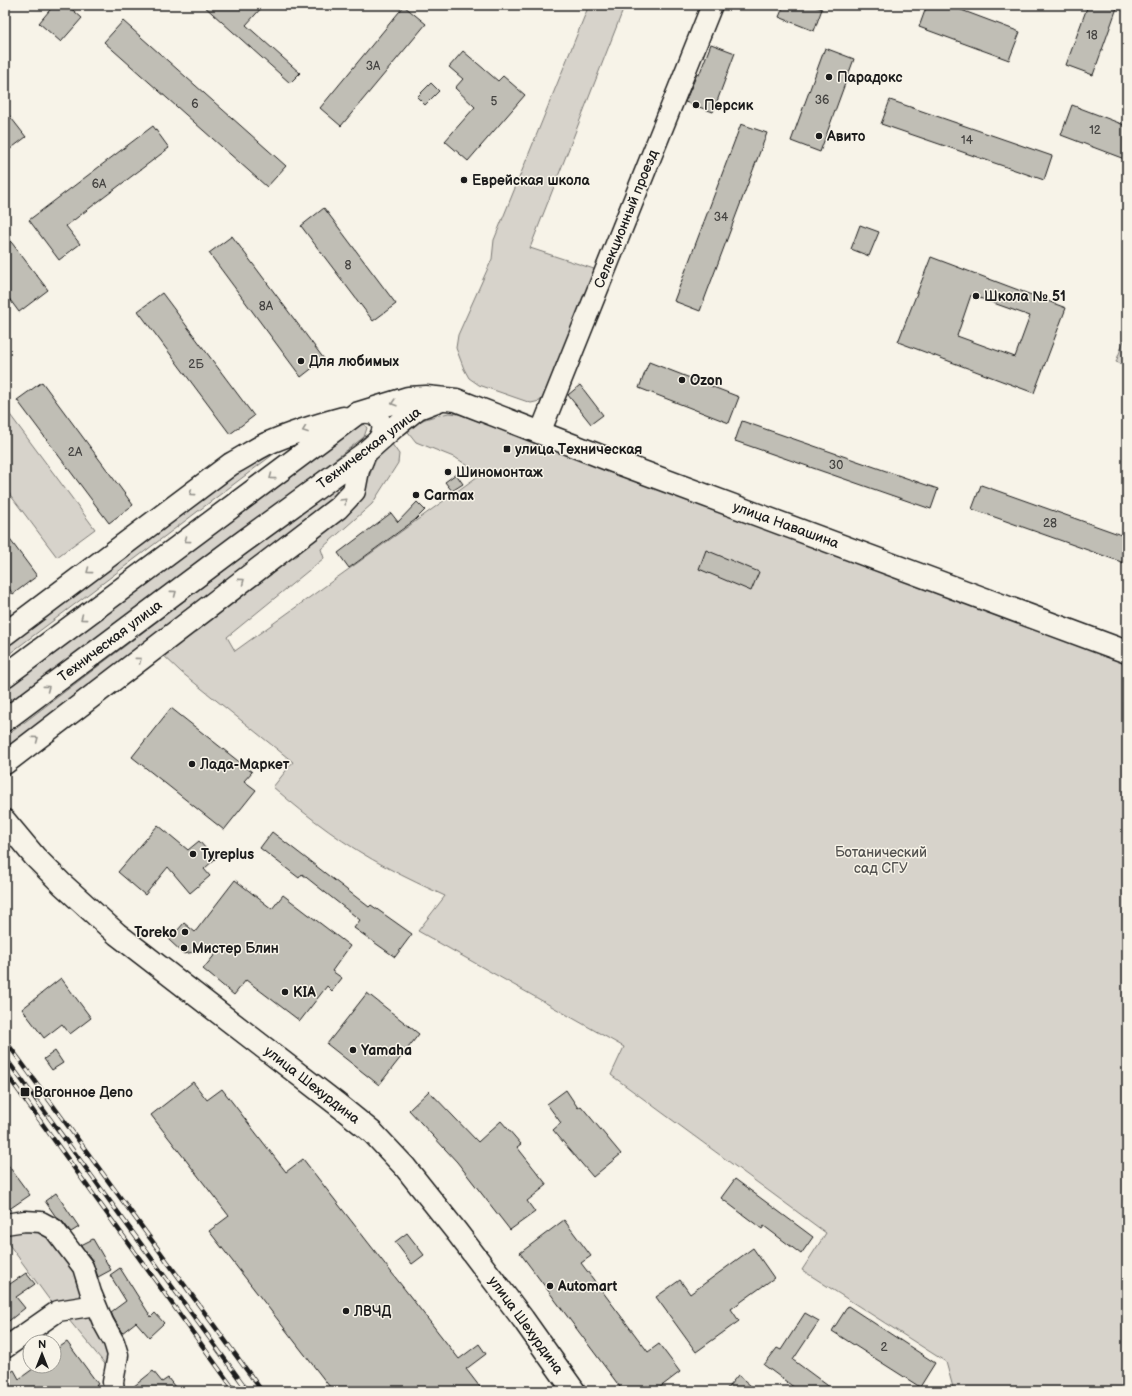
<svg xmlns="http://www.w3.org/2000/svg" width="1132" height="1396" font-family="'Balsamiq Sans',sans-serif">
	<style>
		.green { fill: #d7d3cb; stroke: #7a7874 }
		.building { fill: #c0beb5; stroke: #1c1c1c; fill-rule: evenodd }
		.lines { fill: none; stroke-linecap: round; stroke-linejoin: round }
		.minor-casing { stroke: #1c1c1c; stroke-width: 23 }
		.major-casing { stroke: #1c1c1c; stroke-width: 25 }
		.minor { stroke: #f7f3e8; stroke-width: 20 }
		.major { stroke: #f7f3e8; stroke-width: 22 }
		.rail-casing { stroke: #1c1c1c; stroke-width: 4.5 }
		.rail { stroke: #f7f3e8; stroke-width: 3; stroke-dasharray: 9; stroke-linecap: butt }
		.oneway { stroke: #94928c }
		.poi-dot { fill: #1c1c1c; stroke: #f7f3e8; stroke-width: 1.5 }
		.labels { text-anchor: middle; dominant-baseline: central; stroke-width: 3; stroke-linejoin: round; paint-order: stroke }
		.number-label { font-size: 12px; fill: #454442 }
		.poi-label { font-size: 14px; font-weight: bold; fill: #1c1c1c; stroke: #f7f3e8; text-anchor: start }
		.street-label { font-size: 14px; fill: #1c1c1c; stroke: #f7f3e8 }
		.park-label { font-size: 14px; fill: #545351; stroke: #f7f3e8 }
	</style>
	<rect width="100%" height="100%" fill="#f7f3e8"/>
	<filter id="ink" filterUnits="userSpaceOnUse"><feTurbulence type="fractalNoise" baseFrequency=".025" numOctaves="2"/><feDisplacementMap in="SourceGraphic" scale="8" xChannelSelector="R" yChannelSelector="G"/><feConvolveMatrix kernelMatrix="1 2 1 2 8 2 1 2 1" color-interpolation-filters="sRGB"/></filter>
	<g filter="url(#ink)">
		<path class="green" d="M589,5H625L530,248L597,270L546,393L540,401L531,403L479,385L469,378L464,369L456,348L458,335L492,259L494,240Z
			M1127,332V366L1116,362Z
			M5,408L95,529L57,557L5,488Z
			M449,413L459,414L1127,663V1391H954L946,1362L802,1270L826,1233L611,1075L624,1047L418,931L445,896C426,887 406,878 388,868C346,846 309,818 273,787L293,762L181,672L160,652L366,484L377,457L389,440L399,454L398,463L372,504L321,549L324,558L227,637L235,651L481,474L456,458L416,442L405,428C420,420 433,416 449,413Z
			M357,424H364L367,428L364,437L234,537L5,708V687Z
			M279,450L5,657V641L233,469Z
			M338,484L340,486V492L330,503L5,749V737Z
			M36,1226L50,1232L76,1267L112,1348L110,1370L64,1314L54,1306L5,1239V1232Z"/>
		<path class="building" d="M54,5H67L82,18L61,42L39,23Z
			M203,5H264L246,25L300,73L290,83Z
			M784,5H811L822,9L814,31L779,17Z
			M927,5H948L1020,32L1009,60L919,27Z
			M1088,5H1118L1093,75L1066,65Z
			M404,6L426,24L341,126L320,108Z
			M123,21L286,166L267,187L104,42Z
			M711,44L735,53L713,112L685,102L697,74L699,75Z
			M825,48L854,59L820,152L791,141Z
			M463,51L498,81L503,76L525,95L468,161L445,141L475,107L455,88L463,79L449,67Z
			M431,83L439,91L425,105L417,97Z
			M890,100L1052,156L1044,180L881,124Z
			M1072,105L1127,126V160L1061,135Z
			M5,110L26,137L5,153Z
			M741,124L767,133L700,311L674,301Z
			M153,126L169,148L66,226L80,244L59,260L29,220Z
			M324,208L396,304L373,321L301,226Z
			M860,225L879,232L869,256L851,249Z
			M5,234L48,290L19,312L5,293Z
			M232,236L324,359L301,377L209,253Z
			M931,257L1066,308L1034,393L898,342ZM971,295L1030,316L1015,357L957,336Z
			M162,293L254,416L230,434L138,311Z
			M649,362L739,397L729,423L639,388Z
			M42,382L133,505L109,523L17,400Z
			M580,385L603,415L591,424L568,395Z
			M742,421L938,489L931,509L735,441Z
			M456,474L463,484L452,491L445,482Z
			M981,485L1127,537V564L972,509Z
			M417,502L425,510L415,520L349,568L338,553L391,513L398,522Z
			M5,533L37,576L13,594L5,583Z
			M706,550L759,572L751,591L699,569Z
			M171,708L252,772L244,781L256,790L224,830L132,757Z
			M158,825L188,850L199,841L215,859L204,869L210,876L190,893L168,867L145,895L118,872Z
			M272,832L369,907L371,905L412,934L395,957L354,928L360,920L302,874L299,878L260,848Z
			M235,880L272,909L283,895L350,946L332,971L342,978L332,991L327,986L300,1021L246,980L234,995L203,969L222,946L184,954L169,940L184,923L195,932Z
			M61,978L91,1018L70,1034L62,1024L44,1038L22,1009Z
			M367,993L419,1034L379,1085L327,1044Z
			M55,1051L63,1063L52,1070L44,1059Z
			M193,1082L207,1100L222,1089L286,1172L303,1159L459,1359L479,1344L486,1354L466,1369L483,1391H333L209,1231L229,1216L151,1115Z
			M566,1090L578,1108L581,1106L621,1154L593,1177L553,1130L561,1123L547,1104Z
			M429,1091L478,1142L501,1121L521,1144L517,1147L547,1185L527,1201L535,1212L510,1230L457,1162L409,1110Z
			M5,1161L30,1195L5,1212Z
			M735,1179L813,1237L801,1254L764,1226L762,1229L721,1198Z
			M56,1193L79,1227L71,1232L63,1222L56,1217L45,1201Z
			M564,1220L591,1256L581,1263L648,1352L659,1344L680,1372L655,1391H623L520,1253Z
			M407,1233L424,1255L412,1264L395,1242Z
			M93,1239L111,1270L98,1277L92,1260L81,1245Z
			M753,1248L774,1278L731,1309L739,1321L696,1352L656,1297L680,1280L690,1294Z
			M120,1268L151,1317L155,1313L164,1323L149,1337L136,1322L122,1333L113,1317L111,1312L126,1301L110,1275Z
			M26,1273L35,1284L16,1297L25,1308L5,1324V1283L7,1286Z
			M848,1306L935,1363L920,1387L832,1331Z
			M805,1313L819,1321L793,1360L835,1391H799L764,1365L777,1348L781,1350Z
			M67,1342L98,1384L89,1391H77L74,1386L68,1391H5V1376L14,1370L19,1379L37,1366H54V1351Z
			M153,1371L162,1382L168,1378L178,1391H128Z
			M738,1375L757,1391H725Z"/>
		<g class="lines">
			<g class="minor-casing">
				<path id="minor" d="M362,412L375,414C385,425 384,430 377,442
					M540,433L712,5
					M5,1224L25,1221L41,1222L54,1229L83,1267L91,1293L103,1322L114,1342L118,1355L113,1382L114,1391
					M5,1348L58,1311L96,1305"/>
			</g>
			<g class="major-casing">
				<path id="major" d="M5,634L231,464C243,458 254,450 266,444C291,433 317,425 343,418
					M5,676L356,414L408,398L426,397L456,400L613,461L1127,652
					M5,720L240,544L365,453L393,428L418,408L439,400
					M5,763L338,508L354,491L358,470L365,453
					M5,821L35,857L62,884L117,934L337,1104L373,1133L405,1167L456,1231L523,1319L574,1391"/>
			</g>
			<use href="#minor" class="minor"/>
			<use href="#major" class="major"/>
			<g class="rail-casing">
				<path id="rail" d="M5,1040L262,1391
					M5,1057L248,1391
					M5,1072L235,1391"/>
			</g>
			<use href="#rail" class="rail"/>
		</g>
		<defs><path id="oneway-chevron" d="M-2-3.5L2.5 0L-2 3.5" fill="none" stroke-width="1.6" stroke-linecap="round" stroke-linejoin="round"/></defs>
		<g class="oneway">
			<use href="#oneway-chevron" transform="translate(394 403) rotate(163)"/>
			<use href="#oneway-chevron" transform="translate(305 430) rotate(160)"/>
			<use href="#oneway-chevron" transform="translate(272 477) rotate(143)"/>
			<use href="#oneway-chevron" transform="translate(192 493) rotate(143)"/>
			<use href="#oneway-chevron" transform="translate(344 501) rotate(-47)"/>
			<use href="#oneway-chevron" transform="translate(187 540) rotate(143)"/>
			<use href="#oneway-chevron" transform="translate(89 571) rotate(143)"/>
			<use href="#oneway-chevron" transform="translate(242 581) rotate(-37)"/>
			<use href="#oneway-chevron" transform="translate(174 593) rotate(-37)"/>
			<use href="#oneway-chevron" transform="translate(83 618) rotate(143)"/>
			<use href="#oneway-chevron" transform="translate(139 660) rotate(-37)"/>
			<use href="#oneway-chevron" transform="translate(47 688) rotate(-37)"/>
			<use href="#oneway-chevron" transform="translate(36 739) rotate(-37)"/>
		</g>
	</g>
	<g class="poi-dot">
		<circle cx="829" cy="77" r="4"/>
		<circle cx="696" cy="105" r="4"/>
		<circle cx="819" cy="136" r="4"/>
		<circle cx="464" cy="180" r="4"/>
		<circle cx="976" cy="296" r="4"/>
		<circle cx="301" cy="361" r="4"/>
		<circle cx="682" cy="380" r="4"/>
		<rect x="503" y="445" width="8" height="8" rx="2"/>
		<circle cx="448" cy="472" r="4"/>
		<circle cx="416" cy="495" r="4"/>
		<circle cx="192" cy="764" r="4"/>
		<circle cx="193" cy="854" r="4"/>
		<circle cx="185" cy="932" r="4"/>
		<circle cx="184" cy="948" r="4"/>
		<circle cx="285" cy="992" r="4"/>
		<circle cx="353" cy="1050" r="4"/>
		<rect x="20" y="1087" width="10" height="10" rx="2"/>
		<circle cx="550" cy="1286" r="4"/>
		<circle cx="346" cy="1311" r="4"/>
	</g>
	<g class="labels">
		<g class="number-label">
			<text x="1092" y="35">18</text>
			<text x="373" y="66">3А</text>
			<text x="822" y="100">36</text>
			<text x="494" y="101">5</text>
			<text x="195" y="104">6</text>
			<text x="1095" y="130">12</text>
			<text x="967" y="140">14</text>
			<text x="99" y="184">6А</text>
			<text x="721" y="217">34</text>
			<text x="348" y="265">8</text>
			<text x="266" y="306">8А</text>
			<text x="196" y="364">2Б</text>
			<text x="75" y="452">2А</text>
			<text x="836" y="465">30</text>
			<text x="1050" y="523">28</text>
			<text x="884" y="1347">2</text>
		</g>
		<g class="poi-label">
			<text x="837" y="77">Парадокс</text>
			<text x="704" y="105">Персик</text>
			<text x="827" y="136">Авито</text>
			<text x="472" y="180">Еврейская школа</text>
			<text x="984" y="296">Школа № 51</text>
			<text x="309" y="361">Для любимых</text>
			<text x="690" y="380">Ozon</text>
			<text x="515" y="449">улица Техническая</text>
			<text x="456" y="472">Шиномонтаж</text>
			<text x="424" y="495">Carmax</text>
			<text x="200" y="764">Лада-Маркет</text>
			<text x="201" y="854">Tyreplus</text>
			<text x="177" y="932" text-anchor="end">Toreko</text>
			<text x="192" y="948">Мистер Блин</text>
			<text x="293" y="992">KIA</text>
			<text x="361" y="1050">Yamaha</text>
			<text x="34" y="1092">Вагонное Депо</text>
			<text x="558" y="1286">Automart</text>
			<text x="354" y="1311">ЛВЧД</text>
		</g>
		<g class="street-label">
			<text transform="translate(626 219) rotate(-68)">Селекционный проезд</text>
			<text transform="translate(369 448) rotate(-37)">Техническая улица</text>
			<text transform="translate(786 525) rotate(20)">улица Навашина</text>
			<text transform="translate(110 641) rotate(-37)">Техническая улица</text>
			<text transform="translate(312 1085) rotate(38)">улица Шехурдина</text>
			<text transform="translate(526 1325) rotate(54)">улица Шехурдина</text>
		</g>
		<g class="park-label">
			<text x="881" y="852">Ботанический<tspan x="881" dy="16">сад СГУ</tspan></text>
		</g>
	</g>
	<rect width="1132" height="1396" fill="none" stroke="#f7f3e8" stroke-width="20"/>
	<rect x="10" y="10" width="1112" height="1376" fill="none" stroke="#1c1c1c" stroke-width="1.5" filter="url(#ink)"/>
	<g transform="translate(42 1354)"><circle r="19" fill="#f7f3e8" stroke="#9f9d96"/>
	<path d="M0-3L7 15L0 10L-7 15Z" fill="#1c1c1c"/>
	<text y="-6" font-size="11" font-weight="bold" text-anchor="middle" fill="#1c1c1c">N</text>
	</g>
</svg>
